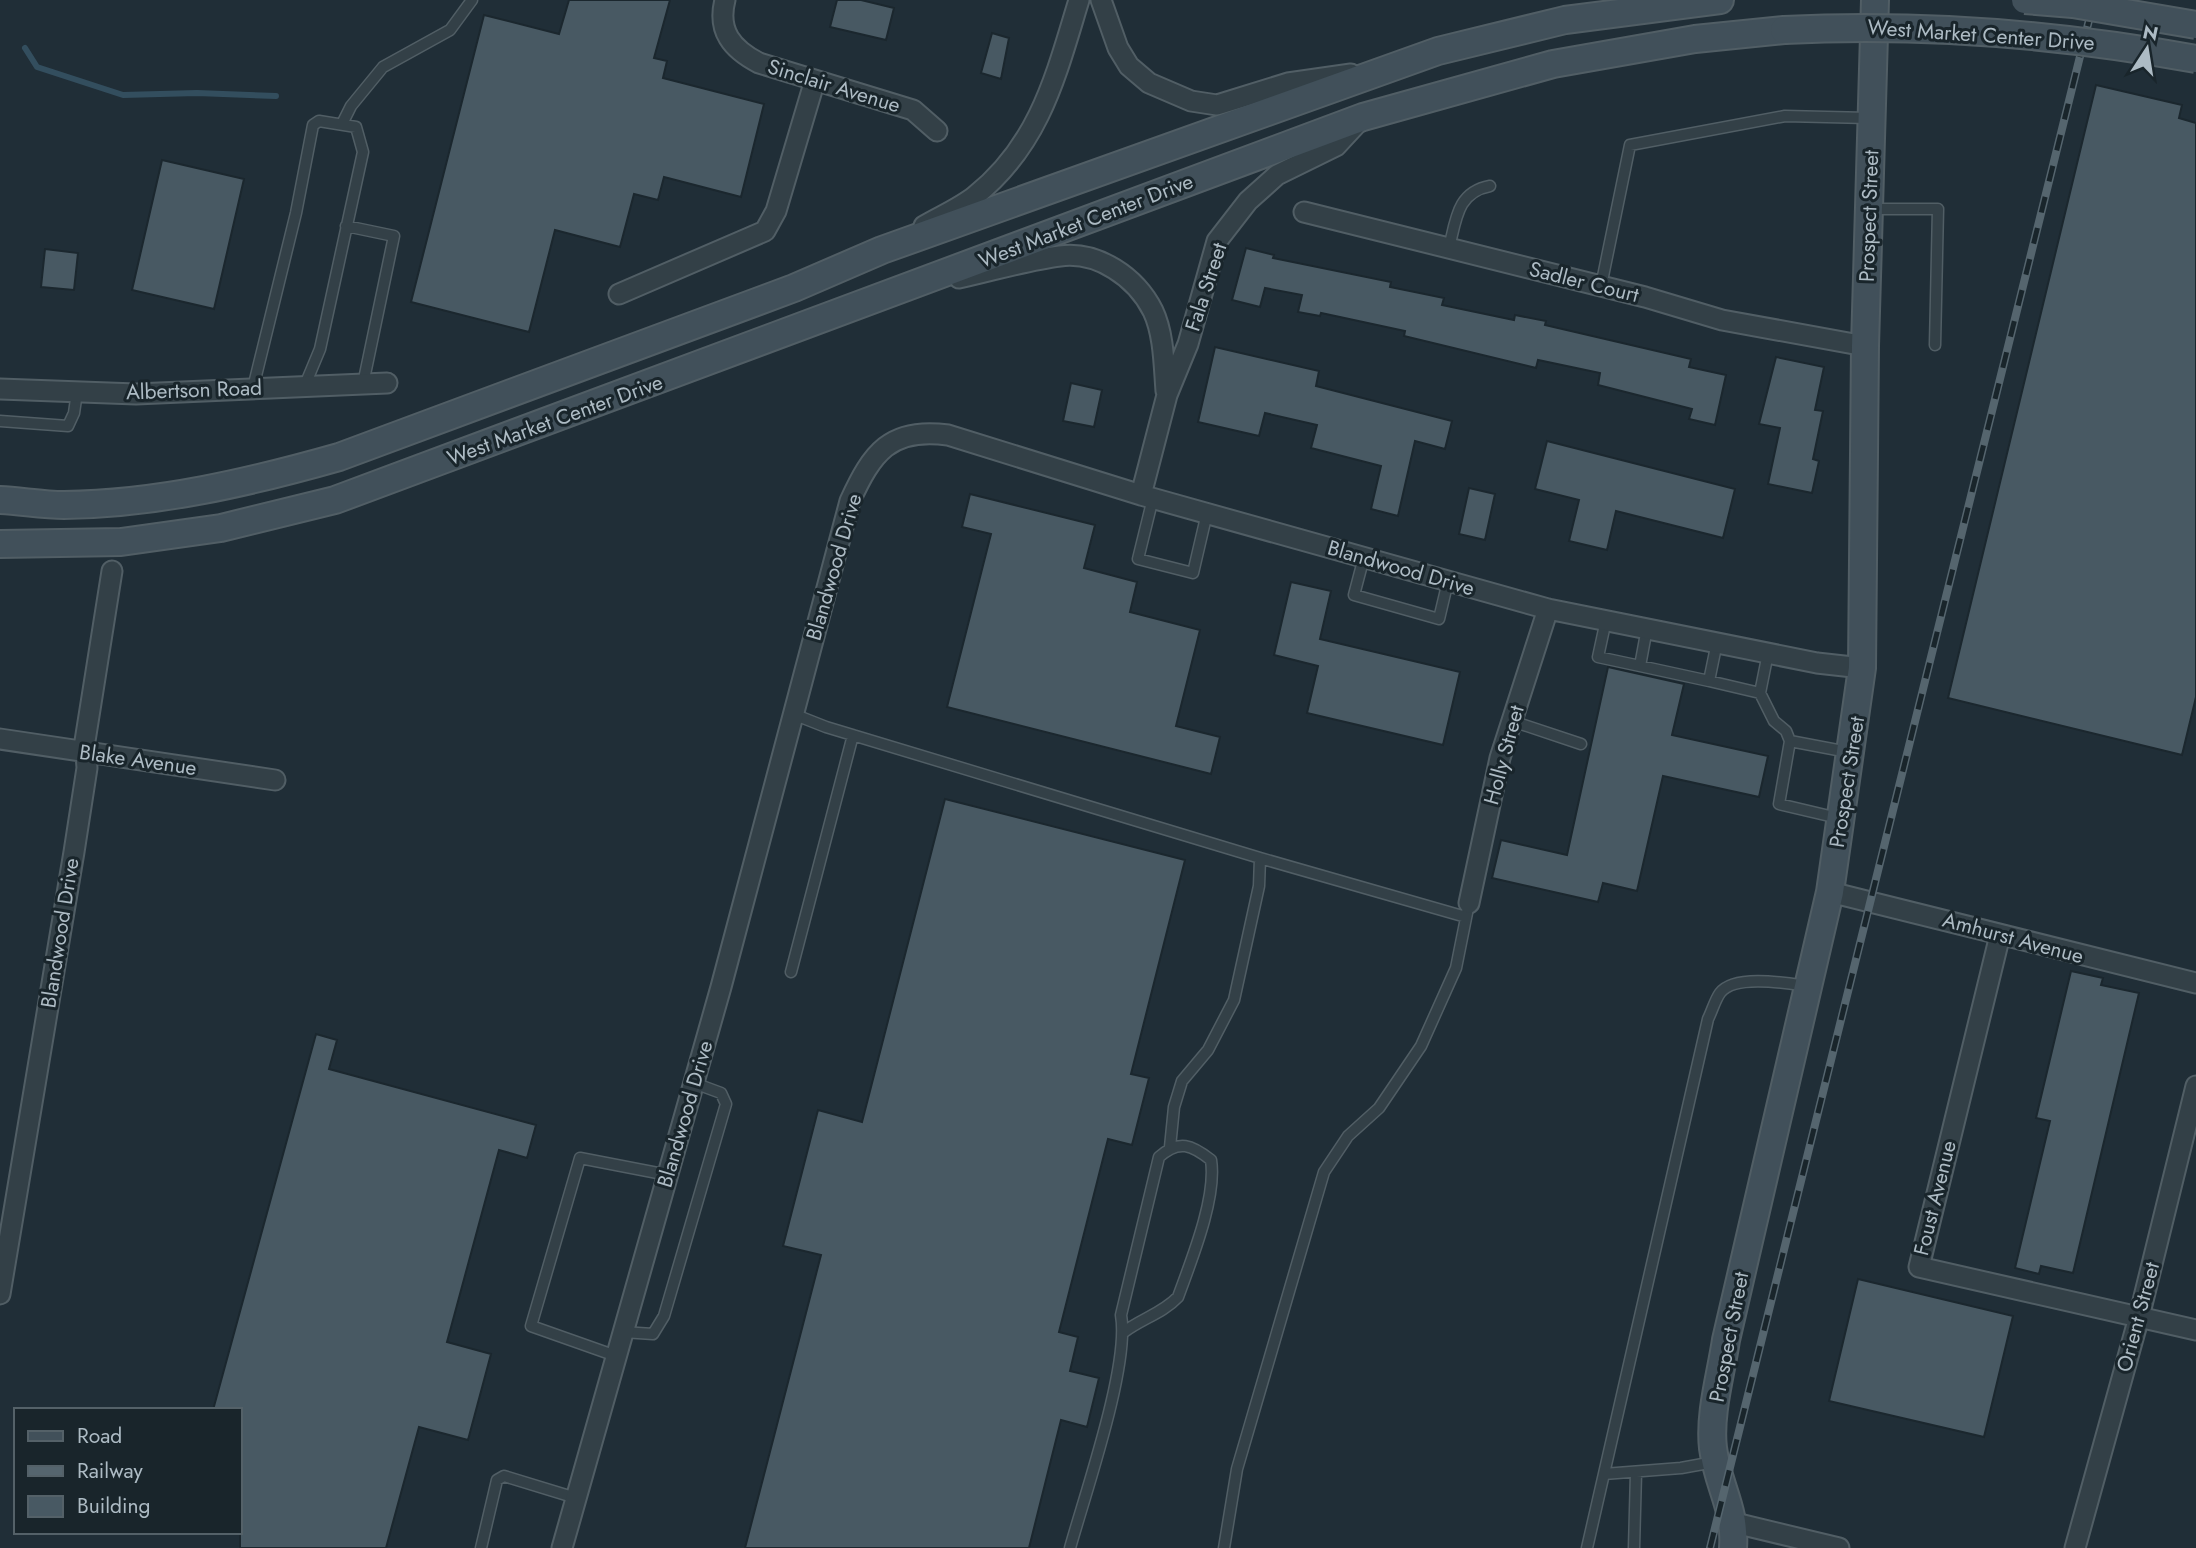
<svg xmlns="http://www.w3.org/2000/svg" width="2196" height="1548" font-family="Jost,sans-serif">
	<style>
		.lines { fill: none; stroke-linecap: round; stroke-linejoin: round }
		.stream { stroke: #334e5e; stroke-width: 6 }
		.building { fill: #485963; stroke: #1b272e; stroke-width: 2 }
		.lane-casing { stroke: #515e65; stroke-width: 13 }
		.street-casing { stroke: #515e65; stroke-width: 23 }
		.secondary-casing { stroke: #515e65; stroke-width: 30 }
		.lane { stroke: #334047; stroke-width: 10 }
		.street { stroke: #334047; stroke-width: 19 }
		.secondary { stroke: #41505a; stroke-width: 26 }
		.rail-casing { stroke: #55656e; stroke-width: 8 }
		.rail { stroke: #19252b; stroke-width: 5; stroke-dasharray: 16; stroke-linecap: butt }
		.secondary-bridge-casing { stroke: #515e65; stroke-width: 30; stroke-linecap: butt }
		.secondary-bridge { stroke: #41505a; stroke-width: 26 }
		.labels { text-anchor: middle; dominant-baseline: central; stroke-width: 6; stroke-linejoin: round; paint-order: stroke }
		.street-label { font-size: 21px; fill: #adbbc4; stroke: #19252b }
	</style>
	<rect width="100%" height="100%" fill="#202e37"/>
	<g class="lines">
		<path class="stream" d="M25,48L37,67L123,95L197,93L276,96"/>
	</g>
	<path class="building" d="M569,0H670L654,58L667,61L663,78L764,104L741,197L664,177L658,200L634,194L620,247L555,230L529,332L411,302L484,15L559,34Z
		M837,0H861L894,8L886,40L830,27Z
		M992,33L1009,38L1001,79L981,73Z
		M2096,85L2182,105L2179,118L2196,123V697L2182,755L1948,698Z
		M162,160L244,179L214,309L132,290Z
		M1246,248L1274,255L1273,258L1391,282L1390,287L1444,298L1442,305L1514,320L1515,315L1546,321L1545,325L1691,359L1689,367L1726,375L1715,425L1689,419L1692,409L1598,385L1600,373L1538,360L1536,368L1404,336L1405,331L1321,313L1320,316L1298,312L1302,295L1265,288L1260,307L1232,300Z
		M45,249L78,253L74,290L41,287Z
		M1215,347L1319,371L1316,386L1452,421L1445,449L1415,441L1398,516L1371,509L1381,466L1311,448L1317,425L1265,413L1259,436L1198,422Z
		M1776,357L1824,367L1815,410L1823,411L1813,459L1819,461L1812,493L1768,484L1780,428L1759,424Z
		M1071,383L1102,390L1094,427L1063,421Z
		M1547,441L1735,489L1723,538L1616,511L1607,550L1569,541L1579,500L1535,489Z
		M1469,488L1495,494L1485,540L1459,534Z
		M970,494L1095,525L1084,568L1137,582L1130,612L1200,630L1176,726L1220,737L1211,774L947,707L991,534L962,527Z
		M1291,582L1331,591L1320,639L1460,672L1443,745L1307,713L1318,666L1274,655Z
		M1608,667L1684,684L1672,735L1768,756L1759,797L1663,776L1637,891L1603,883L1598,902L1492,878L1501,840L1567,855Z
		M945,799L1185,860L1131,1074L1149,1078L1132,1145L1108,1139L1059,1332L1078,1337L1070,1371L1099,1378L1087,1427L1061,1420L1029,1548H745L821,1255L783,1246L818,1110L862,1122Z
		M2071,971L2103,978L2101,985L2139,993L2073,1273L2041,1266L2039,1274L2015,1268L2050,1121L2036,1118Z
		M316,1034L337,1040L329,1069L536,1125L527,1158L499,1150L447,1342L491,1354L468,1440L419,1427L386,1548H240V1410H213Z
		M1858,1279L2013,1316L1984,1437L1829,1401Z"/>
	<g class="lines">
		<g class="lane-casing">
			<path id="lane" d="M342,124L351,106L383,67L450,30L472,0
				M1869,209H1938L1935,345
				M346,226L394,236L363,384
				M1449,248C1456,220 1457,192 1490,186
				M1601,286L1630,145L1785,116L1868,118
				M253,388L296,213L313,125L319,121L356,127L363,152L320,349L305,385
				M0,421L68,426L74,413L77,392
				M1153,498L1138,559L1193,573L1207,513
				M1364,557L1354,595L1439,619L1448,581
				M1606,620L1598,657L1640,666
				M1647,628L1640,666L1709,681
				M1717,642L1709,681L1760,693L1768,653
				M1760,693L1774,721L1786,731L1790,741L1779,804L1838,818
				M793,714L826,727L1260,858L1259,886L1234,1000L1208,1050L1182,1081L1174,1107L1170,1147
				M1512,721L1581,744
				M1790,741L1848,752
				M1260,858L1466,917
				M791,972L853,735
				M623,1332L653,1334L664,1316L726,1104L721,1093L694,1083
				M616,1356L531,1326L580,1158L668,1175
				M1604,1474L1681,1468L1714,1462
				M481,1548L497,1480L504,1476L576,1498
				M1070,1548C1085,1494 1130,1365 1121,1315L1159,1157C1179,1139 1192,1145 1211,1160C1217,1198 1191,1261 1178,1297C1163,1313 1141,1319 1124,1332
				M1224,1548L1237,1469L1324,1172L1348,1136L1379,1108L1421,1046L1456,968L1469,903
				M1587,1548L1708,1019C1712,1011 1715,1000 1720,993C1734,974 1786,983 1807,986
				M1634,1548L1636,1473"/>
		</g>
		<g class="street-casing">
			<path id="street" d="M725,0C717,31 732,49 759,63L913,110L937,131
				M1101,0L1118,48L1129,66L1149,83L1191,101L1217,105L1288,83L1351,74
				M1304,212L1645,297L1722,320L1865,346
				M924,226C941,216 960,208 975,196C1040,144 1056,75 1079,0
				M959,278C992,271 1027,260 1060,256C1098,251 1136,277 1153,311C1164,334 1164,366 1166,391
				M619,294L765,231L776,211L815,80
				M0,389L136,394L387,383
				M1141,495L1167,395L1188,344L1217,241L1248,201L1277,175L1336,146L1361,119
				M0,739L275,780
				M1830,892L2196,983
				M1469,903L1500,758L1548,609
				M2000,935L1919,1267L2196,1330
				M0,1294L74,852L87,768L85,741L112,571
				M1735,1523L1839,1548
				M562,1548L721,987L850,501C872,453 890,427 948,435L1141,495L1548,609L1817,663L1862,668
				M2075,1548L2139,1317L2196,1086"/>
		</g>
		<g class="secondary-casing">
			<path id="secondary" d="M0,500C21,501 43,505 64,505C157,504 251,482 339,457L794,288L882,250L1438,51L1565,20L1720,0
				M0,544L121,542L221,528L335,500L1363,117L1553,64L1695,39L1784,30
				M1733,1548C1736,1508 1718,1487 1713,1448C1709,1414 1721,1374 1726,1340L1830,892L1862,668L1865,346L1875,0"/>
		</g>
		<use href="#lane" class="lane"/>
		<use href="#street" class="street"/>
		<use href="#secondary" class="secondary"/>
		<g class="rail-casing">
			<path id="rail" d="M1710,1548L2094,0"/>
		</g>
		<use href="#rail" class="rail"/>
		<g class="secondary-bridge-casing">
			<path id="secondary-bridge" d="M2025,0L2073,4L2196,25
				M1784,30C1923,23 2059,34 2196,59"/>
		</g>
		<use href="#secondary-bridge" class="secondary-bridge"/>
	</g>
	<g class="labels">
		<g class="street-label">
			<text transform="translate(1981 35) rotate(4)">West Market Center Drive</text>
			<text transform="translate(834 86) rotate(17)">Sinclair Avenue</text>
			<text transform="translate(1869 216) rotate(-88)">Prospect Street</text>
			<text transform="translate(1086 221) rotate(-21)">West Market Center Drive</text>
			<text transform="translate(1584 282) rotate(14)">Sadler Court</text>
			<text transform="translate(1206 287) rotate(-72)">Fala Street</text>
			<text transform="translate(194 390) rotate(-2)">Albertson Road</text>
			<text transform="translate(555 420) rotate(-20)">West Market Center Drive</text>
			<text transform="translate(834 567) rotate(-74)">Blandwood Drive</text>
			<text transform="translate(1401 568) rotate(16)">Blandwood Drive</text>
			<text transform="translate(1504 755) rotate(-75)">Holly Street</text>
			<text transform="translate(138 760) rotate(8)">Blake Avenue</text>
			<text transform="translate(1847 782) rotate(-81)">Prospect Street</text>
			<text transform="translate(60 933) rotate(-81)">Blandwood Drive</text>
			<text transform="translate(2013 938) rotate(15)">Amhurst Avenue</text>
			<text transform="translate(685 1114) rotate(-74)">Blandwood Drive</text>
			<text transform="translate(1935 1198) rotate(-76)">Foust Avenue</text>
			<text transform="translate(2138 1317) rotate(-75)">Orient Street</text>
			<text transform="translate(1729 1337) rotate(-79)">Prospect Street</text>
		</g>
	</g>
	<rect x="14" y="1408" width="228" height="126" fill="#19252b" stroke="#546168" stroke-width="2"/>
	<rect x="28" y="1431" width="35" height="10" fill="#41505a" stroke="#546168" stroke-width="2"/>
	<text x="77" y="1443" font-size="21" fill="#adbbc4">Road</text>
	<rect x="28" y="1466" width="35" height="10" fill="#55656e" stroke="#546168" stroke-width="2"/>
	<text x="77" y="1478" font-size="21" fill="#adbbc4">Railway</text>
	<rect x="28" y="1496" width="35" height="21" fill="#485963" stroke="#546168" stroke-width="2"/>
	<text x="77" y="1513" font-size="21" fill="#adbbc4">Building</text>
	<g transform="translate(2147 49) rotate(12)" stroke="#19252b" stroke-width="5" paint-order="stroke">
	<path d="M0-5L12 26L0 18L-12 26Z" fill="#adbbc4"/>
	<text y="-10" font-size="19" font-weight="bold" text-anchor="middle" fill="#adbbc4">N</text>
	</g>
</svg>
